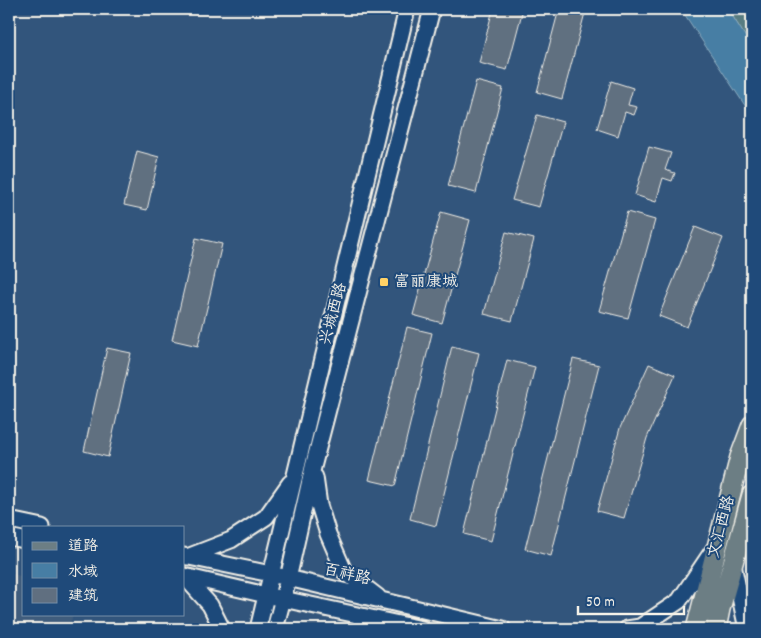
<svg xmlns="http://www.w3.org/2000/svg" width="761" height="638" font-family="Dekko,'LXGW WenKai TC',sans-serif">
	<style>
		.built { fill: #405d7d }
		.green { fill: #587c81; stroke: #a6b6b4 }
		.water { fill: #477ea4; stroke: #8cacbf }
		.building { fill: #606f80; stroke: #f4f1e8 }
		.lines { fill: none; stroke-linecap: round; stroke-linejoin: round }
		.minor-casing { stroke: #f4f1e8; stroke-width: 19 }
		.major-casing { stroke: #f4f1e8; stroke-width: 22 }
		.minor { stroke: #1f4a7a; stroke-width: 15 }
		.major { stroke: #6c7e84; stroke-width: 19 }
		.poi-dot { fill: #ffd166; stroke: #1f4a7a; stroke-width: 2 }
		.labels { text-anchor: middle; dominant-baseline: central; stroke-width: 4; stroke-linejoin: round; paint-order: stroke }
		.poi-label { font-size: 16px; fill: #f4f1e8; stroke: #1f4a7a; text-anchor: start }
		.street-label { font-size: 16px; fill: #f4f1e8; stroke: #1f4a7a }
	</style>
	<rect width="100%" height="100%" fill="#32557c"/>
	<filter id="ink" filterUnits="userSpaceOnUse"><feTurbulence type="fractalNoise" baseFrequency=".02" numOctaves="2"/><feDisplacementMap in="SourceGraphic" scale="10" xChannelSelector="R" yChannelSelector="G"/><feConvolveMatrix kernelMatrix="1 2 1 2 8 2 1 2 1" color-interpolation-filters="sRGB"/></filter>
	<g filter="url(#ink)">
		<path class="built" d="M9,573L24,577V614H73L69,629H9Z"/>
		<path class="green" d="M728,9H752V47Z"/>
		<path class="water" d="M681,9H728L752,47V116Z"/>
		<path class="building" d="M493,9H523L507,70L479,63Z
			M559,9H586L562,99L537,92Z
			M476,81L503,88L476,193L448,186Z
			M611,81L633,88L628,105L637,107L634,115L625,112L618,136L597,129Z
			M537,115L563,122L539,207L512,200Z
			M649,147L671,153L665,170L675,173L672,181L663,178L656,202L635,195Z
			M137,151L159,157L147,210L124,205Z
			M441,212L470,220L442,323L413,315Z
			M627,212L655,220L628,318L599,311Z
			M695,227L723,238L687,327L659,316Z
			M506,232L534,239L512,321L484,314Z
			M196,238L222,244L198,346L172,340Z
			M407,327L432,333L395,486L369,480Z
			M452,346L479,353L436,526L410,519Z
			M107,348L131,353L108,457L84,451Z
			M573,359L599,365L551,556L525,549Z
			M507,360L535,367L491,541L464,534Z
			M649,364L675,375L647,438L624,518L597,511L620,428Z"/>
		<g class="lines">
			<g class="minor-casing">
				<path id="minor" d="M315,477L319,505L328,534L344,571L378,597
					M9,520L42,527
					M9,537L24,540
					M184,556L271,574L503,629
					M187,557L231,540L266,517L290,483
					M733,565L747,629
					M184,576L283,599L422,629
					M185,577L210,605L222,629
					M258,629L407,9
					M275,629L288,579L313,467L432,9
					M356,629L384,622
					M627,629L640,627L679,601L714,549"/>
			</g>
			<g class="major-casing">
				<path id="major" d="M696,629L740,457L752,425
					M716,629L720,609L752,495"/>
			</g>
			<use href="#minor" class="minor"/>
			<use href="#major" class="major"/>
		</g>
	</g>
	<rect class="poi-dot" x="379" y="277" width="10" height="10" rx="2.5"/>
	<g class="labels">
		<g class="poi-label">
			<text x="394" y="282">富丽康城</text>
		</g>
		<g class="street-label">
			<text transform="translate(334 314) rotate(-75)">兴城西路</text>
			<text transform="translate(722 527) rotate(-75)">文汇西路</text>
			<text transform="translate(347 575) rotate(13)">百祥路</text>
		</g>
	</g>
	<rect width="761" height="638" fill="none" stroke="#1f4a7a" stroke-width="30"/>
	<rect x="15" y="15" width="731" height="608" fill="none" stroke="#f4f1e8" stroke-width="2" filter="url(#ink)"/>
	<rect x="22" y="526" width="162" height="90" fill="#1f4a7a" stroke="#748da6"/>
	<rect x="32" y="542" width="25" height="8" fill="#6c7e84" stroke="#748da6"/>
	<text x="68" y="550" font-size="15" fill="#f4f1e8">道路</text>
	<rect x="32" y="563" width="25" height="15" fill="#477ea4" stroke="#748da6"/>
	<text x="68" y="576" font-size="15" fill="#f4f1e8">水域</text>
	<rect x="32" y="588" width="25" height="15" fill="#606f80" stroke="#748da6"/>
	<text x="68" y="600" font-size="15" fill="#f4f1e8">建筑</text>
	<path d="M578 606v8h106v-8" fill="none" stroke="#f4f1e8" stroke-width="2.5"/>
	<text x="586" y="606" font-size="15" fill="#f4f1e8" stroke="#1f4a7a" stroke-width="4" paint-order="stroke">50 m</text>
</svg>
